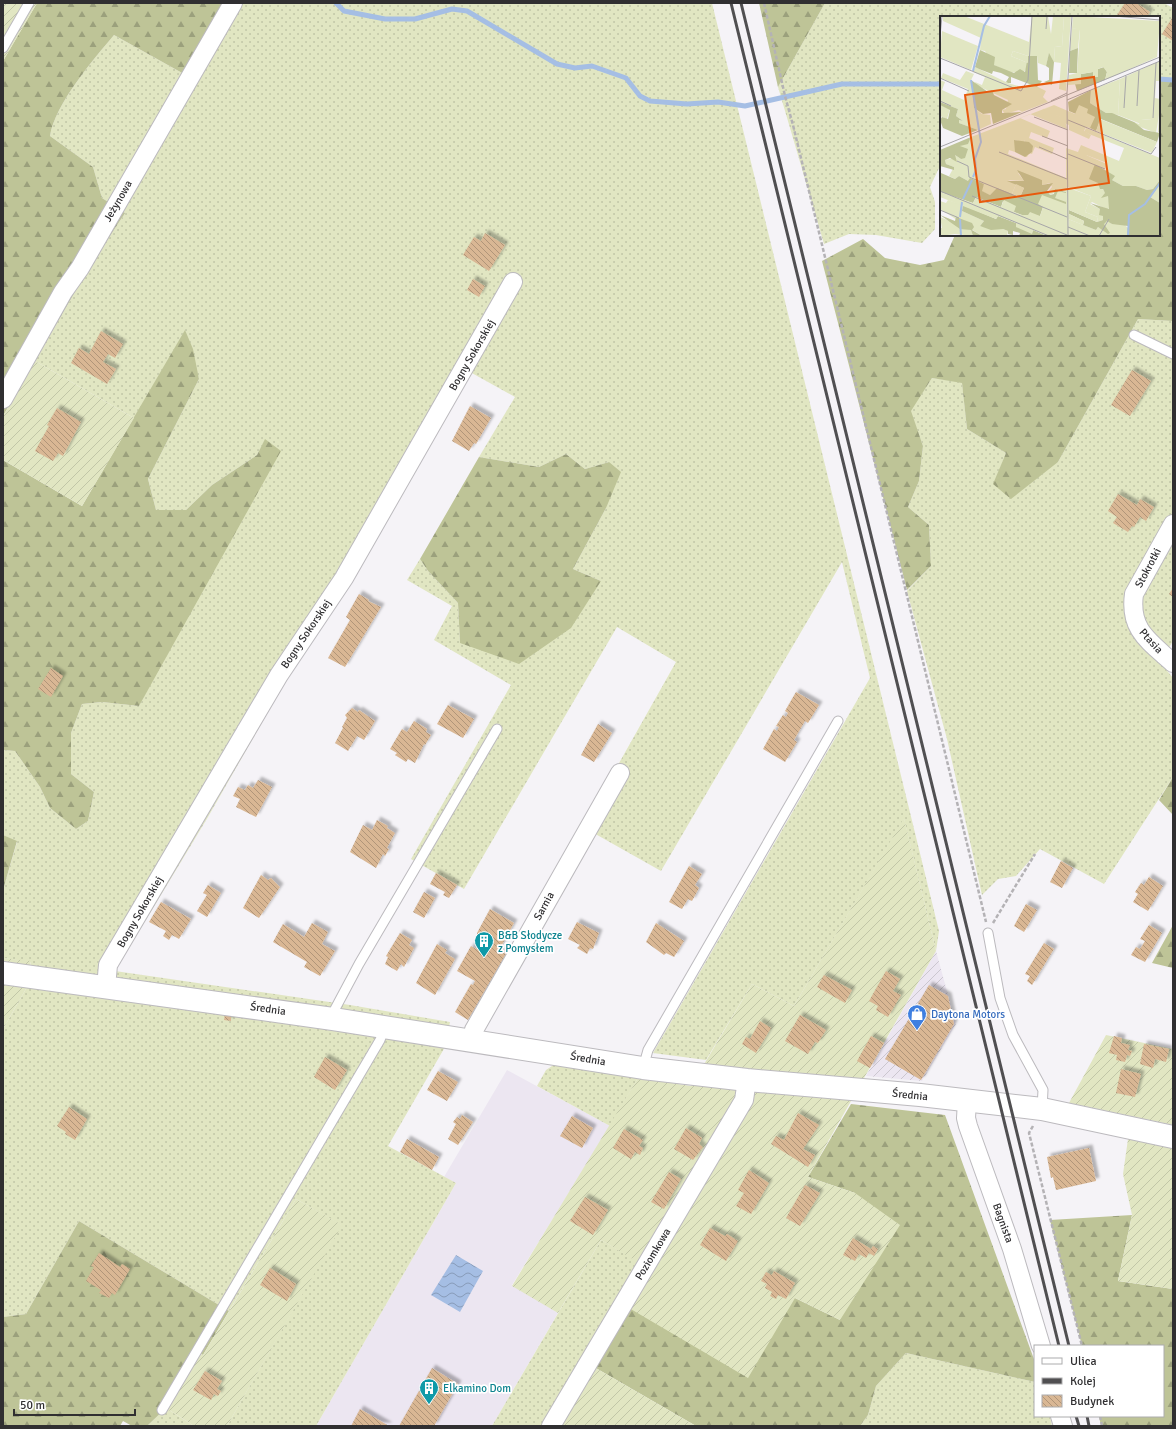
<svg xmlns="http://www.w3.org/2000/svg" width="1176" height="1429" font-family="Signika,sans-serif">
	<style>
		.built { fill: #ece6f1 }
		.industrial { fill: url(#industrial-furrows) }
		.grass { fill: url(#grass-dots) }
		.forest { fill: url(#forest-firs) }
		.garden { fill: url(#garden-furrows) }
		.water { fill: url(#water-waves) }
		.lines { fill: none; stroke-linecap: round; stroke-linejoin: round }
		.stream { stroke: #a5bee4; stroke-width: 5 }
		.building { fill: url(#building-back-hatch); filter: url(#shadow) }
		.service-casing { stroke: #bcbabe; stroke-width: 11 }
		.minor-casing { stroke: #bcbabe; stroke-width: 20 }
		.tertiary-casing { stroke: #bcbabe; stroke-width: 24 }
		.path { stroke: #b4b2b5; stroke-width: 2.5; stroke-dasharray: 4 2; stroke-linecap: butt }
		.service { stroke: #fff; stroke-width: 9 }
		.minor { stroke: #fff; stroke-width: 18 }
		.tertiary { stroke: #fff; stroke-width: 22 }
		.rail { stroke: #504f51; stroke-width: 3 }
		.labels { text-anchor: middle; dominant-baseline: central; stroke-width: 3.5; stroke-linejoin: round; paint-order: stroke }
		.street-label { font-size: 11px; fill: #302f31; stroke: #fff }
		.culture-label { font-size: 11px; fill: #0d838f; stroke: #fff; text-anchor: start }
		.shop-label { font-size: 11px; fill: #366cbe; stroke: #fff; text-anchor: start }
		.inset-river { fill: none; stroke: #a5bee4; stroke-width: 2 }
		.inset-road { fill: none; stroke: #a6a5a8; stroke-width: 1 }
		.view { fill: #e8590c; fill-opacity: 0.15; stroke: #e8590c; stroke-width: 2 }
		.inset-edge { fill: none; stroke: #302f31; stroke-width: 2 }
	</style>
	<defs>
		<pattern id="industrial-furrows" width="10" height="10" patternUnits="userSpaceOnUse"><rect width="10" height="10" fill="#ece6f1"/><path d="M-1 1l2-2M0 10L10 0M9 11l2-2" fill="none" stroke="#cbc6cf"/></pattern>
		<pattern id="grass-dots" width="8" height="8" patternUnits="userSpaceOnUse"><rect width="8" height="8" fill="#e1e6c2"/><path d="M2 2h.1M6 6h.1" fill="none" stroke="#c1c6a7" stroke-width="1.8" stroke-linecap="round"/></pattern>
		<pattern id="forest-firs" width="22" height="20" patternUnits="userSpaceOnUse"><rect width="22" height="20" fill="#bec497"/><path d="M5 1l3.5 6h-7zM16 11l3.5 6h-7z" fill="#9ba07c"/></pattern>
		<pattern id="garden-furrows" width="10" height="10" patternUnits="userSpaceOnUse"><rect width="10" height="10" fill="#e1e6c2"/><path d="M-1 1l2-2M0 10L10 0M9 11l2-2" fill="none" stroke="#c1c6a7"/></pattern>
		<pattern id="water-waves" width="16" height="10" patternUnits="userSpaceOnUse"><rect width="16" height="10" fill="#a5bee4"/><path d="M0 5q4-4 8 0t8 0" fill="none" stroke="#879bb9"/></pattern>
		<pattern id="building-back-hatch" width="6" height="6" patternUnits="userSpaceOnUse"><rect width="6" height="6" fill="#d9b794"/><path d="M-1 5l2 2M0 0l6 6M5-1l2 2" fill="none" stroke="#b09579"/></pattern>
		<filter id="shadow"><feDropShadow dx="3.5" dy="-3.5" stdDeviation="1" flood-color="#0004"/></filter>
	</defs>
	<rect width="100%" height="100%" fill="#f5f3f7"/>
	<path class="built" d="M507,1070L610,1126L512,1285L558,1313L492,1426H316L456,1183L444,1177Z"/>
	<path class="industrial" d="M936,951L956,1024L922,1081L866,1076Z"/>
	<path class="grass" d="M224,3H712L939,931L936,951L904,819L794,1006L752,984L706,1060L653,1053L870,678L842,562L661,871L583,827L676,662L617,627L464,889L411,859L511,685L434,640L452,606L407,580L420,559L428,571L458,603L460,643L601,581L573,569L606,508L609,462L585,469L566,454L539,467L479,457L515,397L470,372L300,656L208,817L115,971L350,1005L450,1022L445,1047L388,1146L456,1183L316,1426H227L341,1225L296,1199L229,1311L79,1221L26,1314L3,1317V1029L27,987L31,962L3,958V890L17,842L3,835V750L15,751L40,787L50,808L76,829L88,821L94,792L71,774V733L82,704L102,702L139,706L265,440L257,455L212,485L186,510H156L148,479L199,379L185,331L134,418L35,361L86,273L125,213L102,198L93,167L50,136C55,104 93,60 114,35L184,74Z
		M825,3H1164L1173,8V80L1159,79V17H941V164L930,187L935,202V229L922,243L876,235L849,234L824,244L778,87Z
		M1138,319L1173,321V641L1160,662L1173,678V777L1104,884L1040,849L1016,876L998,879L982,895L947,739L907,591L931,566L929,525L908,507L919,481L923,446L910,411L932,378L962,382L967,429L1006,453L994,484L1058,462Z
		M555,1064L638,1078L610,1126L537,1086L546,1070Z
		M601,1240L641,1263L543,1426H492Z
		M906,1353L1035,1382V1416H1050L1052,1426H860L868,1415L876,1386Z
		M166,1408L194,1426H147Z"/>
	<path class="forest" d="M37,3H224L184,74L114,35C93,60 55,104 50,136L93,167L102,198L125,213L86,273L3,416V61Z
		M759,3H825L778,87Z
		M1159,79L1173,80V321L1138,319L1058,462L1011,499L993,484L1006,453L967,429L962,383L932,378L911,411L923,446L919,481L908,507L929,525L931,566L907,590L822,261L863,239L885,258L920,265L944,260L955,235H1159Z
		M185,330L193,349L199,379L148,479L156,510H186L212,485L257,455L265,439L281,451L139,706L102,702L82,704L71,733V774L94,792L88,821L76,829L50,808L40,787L15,751L3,750V460L82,506Z
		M566,454L585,469L609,462L621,472L606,508L573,569L601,581L571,628L519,664L460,643L458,603L428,571L420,559L479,457L539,467Z
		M1173,777V815L1159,800Z
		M3,835L17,841L3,890Z
		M1173,925V968L1152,963Z
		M851,1104L945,1115L1035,1362V1382L906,1353L876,1386L868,1415L860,1426H696L594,1367L629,1308L795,1298L840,1320L855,1193L808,1177Z
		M1132,1215L1118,1281L1173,1289V1426H1101L1099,1416H1163V1346H1082L1050,1220Z
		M79,1221L229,1311L203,1355L199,1353L166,1408L147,1426H132L123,1421L120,1426H3V1317L26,1314Z"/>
	<path class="garden" d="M3,3H37L3,61Z
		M35,361L134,418L82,506L3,460V416Z
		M904,818L936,951L808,1177L855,1193L900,1225L840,1320L795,1298L748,1378L629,1308L651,1270L601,1240L558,1313L512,1286L638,1078L691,1086L752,984L794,1006Z
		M3,958L31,961L27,987L3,1029Z
		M1106,1035L1173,1049V1125L1069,1103Z
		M1128,1139L1173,1148V1289L1118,1281L1132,1215L1123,1174Z
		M296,1199L342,1225L227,1426H194L166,1408L199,1353L203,1355Z
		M594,1367L696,1426H557Z"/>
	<path class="water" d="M456,1255L483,1271L460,1312L431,1295Z"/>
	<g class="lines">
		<path class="stream" d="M336,3L344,11L385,19H415L452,9L467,11L557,64L575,68L592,66L626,78L640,96L650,101L687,104L718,102L745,106L842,84H941
			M1159,79L1173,80"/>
	</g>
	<path class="building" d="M1125,3H1136L1150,12L1147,17H1121L1117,15Z
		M1172,18L1173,19V41L1162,34Z
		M485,233L505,245L489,271L463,255L474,237L481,241Z
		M473,279L485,286L479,297L467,290Z
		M101,331L123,344L115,358L108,354L103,362L116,369L107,384L71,363L79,348L89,354Z
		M1132,370L1151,381L1130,416L1111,405Z
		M470,406L491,418L476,444L474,443L469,451L452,441Z
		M57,408L81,422L63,456L58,453L53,461L35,451L49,426L47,425Z
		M1118,494L1137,505L1140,499L1154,507L1146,521L1140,517L1134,527L1132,526L1128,532L1113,523L1117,517L1108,511Z
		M1173,588V597L1169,594Z
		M359,594L369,600L368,601L381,607L345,667L328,658L350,620L346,617Z
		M51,668L63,676L51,697L38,689Z
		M796,692L819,705L808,723L805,721L794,740L797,742L785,762L763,749L774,729L777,731L779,727L776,726L783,715L786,717L788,713L785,711Z
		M448,705L474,719L463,738L437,724Z
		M352,708L358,712L359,710L375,721L364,740L357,736L348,751L335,743L343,728L342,727L347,718L345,715Z
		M414,721L427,729L426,732L431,735L425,745L424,744L415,763L408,759L406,762L395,755L397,753L390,749L402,729L407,732Z
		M598,724L612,733L594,762L581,755Z
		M258,780L272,787L256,817L236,807L240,799L233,796L238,787L245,790L248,785L253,788Z
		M377,820L388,826L387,828L395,833L387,848L389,849L385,856L383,854L376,868L350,852L363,825L372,830Z
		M1061,861L1073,868L1062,888L1050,882Z
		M689,866L702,874L695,885L699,888L692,901L688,899L682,909L669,902Z
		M436,873L457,885L449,898L443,895L445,892L430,884Z
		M261,875L268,880L271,878L280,887L259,918L243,908Z
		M1149,877L1163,886L1148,911L1133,902L1138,894L1135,892L1141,883L1144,885Z
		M208,885L221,893L207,917L197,911L207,895L203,893Z
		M424,892L435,898L424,918L413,912Z
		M161,902L191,919L179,939L172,935L169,940L163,936L166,931L149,922Z
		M1026,904L1037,910L1024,932L1014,926Z
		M490,909L514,923L499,950L506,954L468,1020L455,1012L471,984L473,985L475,981L457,971L471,946L476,949L481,941L478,939L477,933Z
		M577,922L599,933L593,949L590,948L587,954L577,948L580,945L568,939Z
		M312,923L328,932L322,944L335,951L320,976L304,967L307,962L273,942L283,924L304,937Z
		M656,923L684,941L674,957L666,953L664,955L646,942Z
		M1149,925L1162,933L1145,962L1131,955L1136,947L1140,949L1145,941L1140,939Z
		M400,933L412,940L409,945L414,948L404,967L401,964L397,971L385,964L388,957L386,956Z
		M1044,943L1054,949L1032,985L1027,981L1030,976L1025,974Z
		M437,944L447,950L445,953L455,959L435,995L416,983Z
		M886,971L900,979L893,991L901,995L888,1017L876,1010L878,1006L869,1001Z
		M824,975L852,990L845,1003L817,987Z
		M929,985L948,996L954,1024L921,1080L885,1059Z
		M225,1014L231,1015V1021L224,1020Z
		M800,1015L826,1030L818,1043L815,1042L808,1054L785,1041Z
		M760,1021L771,1028L756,1053L742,1044L746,1037L750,1039Z
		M871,1036L884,1043L870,1068L857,1061Z
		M1114,1036L1122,1038L1121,1043L1130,1045L1128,1050L1132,1051L1130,1056L1127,1055L1125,1062L1116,1060L1117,1055L1109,1053Z
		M1144,1044L1169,1049L1166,1062L1155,1059L1153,1068L1140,1064Z
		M325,1057L347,1070L335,1090L314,1077Z
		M1121,1069L1141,1074L1135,1097L1116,1093Z
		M438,1071L458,1082L447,1101L427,1090Z
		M69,1107L87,1119L75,1140L65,1134L66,1132L57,1126Z
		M798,1113L819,1125L803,1149L815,1155L808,1167L771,1144L776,1136L784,1140Z
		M462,1115L473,1122L458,1145L448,1139L456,1124L453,1122L457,1117L460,1119Z
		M572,1116L593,1128L582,1148L560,1136Z
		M686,1128L702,1138L699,1144L703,1147L693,1160L674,1149Z
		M624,1129L643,1140L639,1146L643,1148L640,1155L635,1152L631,1159L613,1148Z
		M407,1139L439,1157L432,1170L400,1152Z
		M1089,1148L1096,1181L1056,1190L1053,1177L1051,1178L1047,1157Z
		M749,1170L769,1183L751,1214L736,1206L744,1193L738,1190Z
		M669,1172L681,1179L664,1209L651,1202Z
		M805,1185L820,1193L800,1226L786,1218Z
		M585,1197L608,1210L593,1235L570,1221Z
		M710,1228L725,1236L727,1234L738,1241L726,1261L700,1245Z
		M853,1238L871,1249L873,1246L878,1249L874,1256L869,1253L866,1258L859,1254L855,1261L843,1255Z
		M99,1253L120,1267L122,1264L130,1269L115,1295L112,1293L109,1298L99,1293L101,1290L86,1281L94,1267L91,1266Z
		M270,1268L296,1284L287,1301L260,1285Z
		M774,1271L795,1283L786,1299L778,1295L776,1299L770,1296L772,1292L765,1288L767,1284L761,1281L766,1272L772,1275Z
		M432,1368L458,1384L434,1426H399Z
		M205,1371L222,1381L217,1389L221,1391L218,1396L214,1394L211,1400L193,1390Z
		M360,1409L389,1426H351Z"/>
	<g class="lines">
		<g class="service-casing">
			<path id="service" d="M3,48L29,3
				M1134,335L1173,354
				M988,933L1000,998L1013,1035L1043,1090L1042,1109
				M333,1019L335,1009L359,964L497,729
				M643,1068L648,1050L838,721
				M162,1410L380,1040L385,1027"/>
		</g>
		<g class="minor-casing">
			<path id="minor" d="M3,399L63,292L80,268L233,3
				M1173,524L1134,594C1129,630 1149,641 1173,663
				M106,987L108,965L279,675L344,578L513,282
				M471,1041L474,1030L620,773
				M967,1101L966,1118L968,1126L1012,1249L1041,1346
				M1060,1416L1063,1426
				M551,1426L744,1100L747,1080"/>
		</g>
		<g class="tertiary-casing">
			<path id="tertiary" d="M3,973L333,1019L643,1068L747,1080L920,1095L1042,1109L1173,1137"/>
		</g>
		<path class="path" d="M764,3L785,96L793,125L986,922
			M993,923L1035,854
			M1033,1126L1029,1133L1082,1346
			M1100,1416L1102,1426"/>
		<use href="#service" class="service"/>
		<use href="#minor" class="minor"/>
		<use href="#tertiary" class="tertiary"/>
		<path class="rail" d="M731,3L1059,1346
			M741,3L1069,1346
			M1076,1416L1079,1426
			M1087,1416L1089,1426"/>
	</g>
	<defs>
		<g id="building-pin" transform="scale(1)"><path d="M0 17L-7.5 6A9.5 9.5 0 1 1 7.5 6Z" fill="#0f9aa8" stroke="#fff"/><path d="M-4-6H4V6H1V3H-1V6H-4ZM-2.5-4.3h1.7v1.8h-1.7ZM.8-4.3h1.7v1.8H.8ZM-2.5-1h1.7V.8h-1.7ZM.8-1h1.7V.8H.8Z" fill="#fff"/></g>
		<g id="shop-pin" transform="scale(1)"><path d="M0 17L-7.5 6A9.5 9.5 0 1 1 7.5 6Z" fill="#3f7fe0" stroke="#fff"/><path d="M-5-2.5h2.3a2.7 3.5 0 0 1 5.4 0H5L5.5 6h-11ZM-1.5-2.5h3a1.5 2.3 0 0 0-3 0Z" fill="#fff"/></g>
	</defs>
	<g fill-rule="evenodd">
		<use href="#building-pin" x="484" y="941"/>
		<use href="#shop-pin" x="917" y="1014"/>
		<use href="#building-pin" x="429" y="1388"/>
	</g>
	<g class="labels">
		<g class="street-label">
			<text transform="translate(118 201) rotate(-60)">Jeżynowa</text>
			<text transform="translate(472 355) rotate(-60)">Bogny Sokorskiej</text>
			<text transform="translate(1148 568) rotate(-62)">Stokrotki</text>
			<text transform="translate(306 634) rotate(-56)">Bogny Sokorskiej</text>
			<text transform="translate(1151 641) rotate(48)">Ptasia</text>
			<text transform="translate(544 906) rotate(-61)">Sarnia</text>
			<text transform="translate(140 912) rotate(-60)">Bogny Sokorskiej</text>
			<text transform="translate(268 1009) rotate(8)">Średnia</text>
			<text transform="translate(588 1059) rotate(10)">Średnia</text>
			<text transform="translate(910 1095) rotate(6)">Średnia</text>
			<text transform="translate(1003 1223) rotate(70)">Bagnista</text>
			<text transform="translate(653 1254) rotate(-59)">Poziomkowa</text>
		</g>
		<g class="culture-label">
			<text x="498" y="935">B&amp;B Słodycze<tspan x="498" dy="13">z Pomysłem</tspan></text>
			<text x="443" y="1388">Elkamino Dom</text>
		</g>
		<g class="shop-label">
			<text x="931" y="1014">Daytona Motors</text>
		</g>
	</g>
	<g transform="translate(940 16)">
		<rect width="220" height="220" fill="#f5f3f7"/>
		<path d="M3,0H24L89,26L92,0H108L111,18L113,0H124L122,31L115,30L114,46L109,38L106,50L98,47L97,40H88L73,35L71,40L88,47L87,52L83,57L68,56L54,49L45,35L40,34L41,22L3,5ZM132,12L140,13L138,32L130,35ZM2,15L38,30L31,54L0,41ZM35,51L68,67L85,72L89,68L94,69L106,75L103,81L108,86L82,96L79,94L65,98L62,94L66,93L68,84L36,69L35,66L42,69L45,61L33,56ZM26,55L34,58L31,64L34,92L42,98L50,99L51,108L38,114L19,107V104L23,105L16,100L18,93L0,86V64L5,66L2,74L24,84L28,73L1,62L3,57L20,64ZM180,63L178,99L166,97L150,87L151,74ZM0,89L10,93L7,103L0,100ZM114,89L103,93L121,101L126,108L127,113L90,98L80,102L110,115L107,122L91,116L89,122L114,132L112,138L95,131L92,138L89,137L87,141H85L88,137L84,124V127L75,124V136L69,134L68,138L126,162V132L138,136L141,129L179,145L184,132L144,116L146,112L220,142V164L213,173L207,174L196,170H183L172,164L166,156L167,147L146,139L155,148L158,167L168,180L170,190L168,194L152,186L150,188L160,193L163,200V204L157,206L158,201L145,196L151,180L128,171H126V176L120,174L110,179L107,177L112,171L110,167L102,169V164L78,157L84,165L68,164L76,168L72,178L56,174L50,179L41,175L44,168L28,165L19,160L15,163L9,160L14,151L6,148L5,144L15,142V139L21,143L20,130L31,121ZM212,99H219L216,117L195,109L194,106L199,108L201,103L211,104ZM220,168V187L210,181ZM8,184L23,189L22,195L44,205L40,210L63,213L68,215L67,220H42L0,193V185L6,187ZM0,201L31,214L33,220L15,218L0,220V212H2ZM128,203L156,214L158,211L164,214V206L167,204L172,208H184L189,213L187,220H130Z" fill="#e1e6c2"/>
		<path d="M138,32L137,57H129L130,35ZM40,34L55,41L54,49L74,57L80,53L85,56L88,40H97L98,64L102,65L97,71L71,61V67H68L66,66L69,61L61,57L53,55L52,58L39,53L35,51ZM109,37L114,46L112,69L104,66L109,64V52L106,50ZM164,51L167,56L165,64L137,75L135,68H141V58L153,56L158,60V53ZM31,64L48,76L52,74L54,79L72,88L62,94V97L82,96L53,108L51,97L43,98L34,92ZM151,74L150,87L166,97H172L194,106L204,114L220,117L217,126L161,103L156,115L150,112L136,98L129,95L128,86ZM0,86L18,93L16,100L23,105L19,104V107L38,114L22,120L3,112L0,104L2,101L8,103L10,94L0,89ZM31,121L28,128L20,130L28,133L25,142L21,143L15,139L17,146L10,142L5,144L6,148L14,151V154L0,150V134ZM74,124L89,126L93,130L92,136L85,141L75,136ZM155,148L175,160L172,164L183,170H196L207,174L213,173L220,164V168L210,181L220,187V220H187L188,210L172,208L167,205L164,208L170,217L168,218L158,211L156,214L143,209L144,205L129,198V194L157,206L163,204V200L159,199L160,193L150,187L169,193L168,180L161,182L165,177L163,173H160L158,167L149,163ZM77,154L102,164V169L113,167L107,175L110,179L114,178L115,173L126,176V189L103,191L100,200L82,199L74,196L63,185L61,191L36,181L33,187L0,176L1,157L15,163L19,160L28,165L30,162L44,168L42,175L50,179L57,172L80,181L84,172L67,165H84ZM23,189L56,203L58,200L76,207L92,217L93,214L107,220H79L80,217L73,215V219L68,218V215L63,213L51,214L40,210L44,205L22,195ZM0,199L15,205L16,201L32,207L34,211L32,214L42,220H33L31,214L20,213Z" fill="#bec497"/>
		<path d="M118,175L126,177V186L115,182Z" fill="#e1e6c2"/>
		<path d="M124,0H131L126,75L119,73L121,47L114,46L115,30L122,31ZM133,0L220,5L217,41L165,64L167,56L163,51L158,53V61H153V56L141,58V68L128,69L129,59L137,57L140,14L132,12ZM73,35L88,40V47L71,40ZM220,45V65H216L215,82L220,83V117L218,116L219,99H212V104L201,103V108L178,99L180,63ZM114,89L135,98L139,89L148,93L147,97L155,101L150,112L146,111L144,115L151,119L149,123L129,114V109L119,105L120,101L102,94ZM160,103L217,126L212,137L156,115ZM146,139L167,148L165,153L144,144ZM76,168L84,172L80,181L72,178ZM126,171L151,180L145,196L158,201L157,206L129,194V198L144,205L143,209L128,203L130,220H107L93,214L92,218L76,211V207L58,200L56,203L0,181V176L33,187L36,181L61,191L64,184L76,190L74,196L82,199H88L90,196L100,200L103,191L98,188L102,179L126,188Z" fill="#e1e6c2"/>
		<path class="inset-river" d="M33,55L44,10L50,0M31,64L41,126L35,143L36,154L33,161M23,183L32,164M20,201L22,186M20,203L21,220M188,220L189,199L205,188L220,167"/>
		<path class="inset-road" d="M174,0L220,4M106,13L107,0M0,20L2,0M0,42L81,75L88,64L92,0M0,62L29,75M127,84L220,45M0,85L11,90M111,85L127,77M197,90L199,54M184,92L186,60M94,101L128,114M213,102L216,47M128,104L211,138L216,131M102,120L128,130M0,131L220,41M99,131L127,143M59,136L127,163M128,138L165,153M17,145L28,150L29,161L127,201M0,175L109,220M32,180L127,219M0,194L19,202M128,211L150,220M128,220L127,77L132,0M159,220L169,203"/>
		<path class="view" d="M154,61L169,167L40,186L25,79Z"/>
		<rect width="220" height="220" class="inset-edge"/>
	</g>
	<rect width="1176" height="1429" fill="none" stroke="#302f31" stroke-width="8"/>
	<rect x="1034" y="1345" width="130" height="72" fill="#ffffff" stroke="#acacad"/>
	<rect x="1042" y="1358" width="20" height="6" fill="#ffffff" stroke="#acacad"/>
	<text x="1070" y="1365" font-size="12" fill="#302f31">Ulica</text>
	<rect x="1042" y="1378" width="20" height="6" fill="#504f51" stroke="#acacad"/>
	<text x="1070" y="1385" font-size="12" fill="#302f31">Kolej</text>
	<rect x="1042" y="1395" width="20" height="12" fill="url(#building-back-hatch)" stroke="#acacad"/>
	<text x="1070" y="1405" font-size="12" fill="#302f31">Budynek</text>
	<path d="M14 1409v6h121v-6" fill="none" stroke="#302f31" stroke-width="2"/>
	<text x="20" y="1409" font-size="12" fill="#302f31" stroke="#ffffff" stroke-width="3" paint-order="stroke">50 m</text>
</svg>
